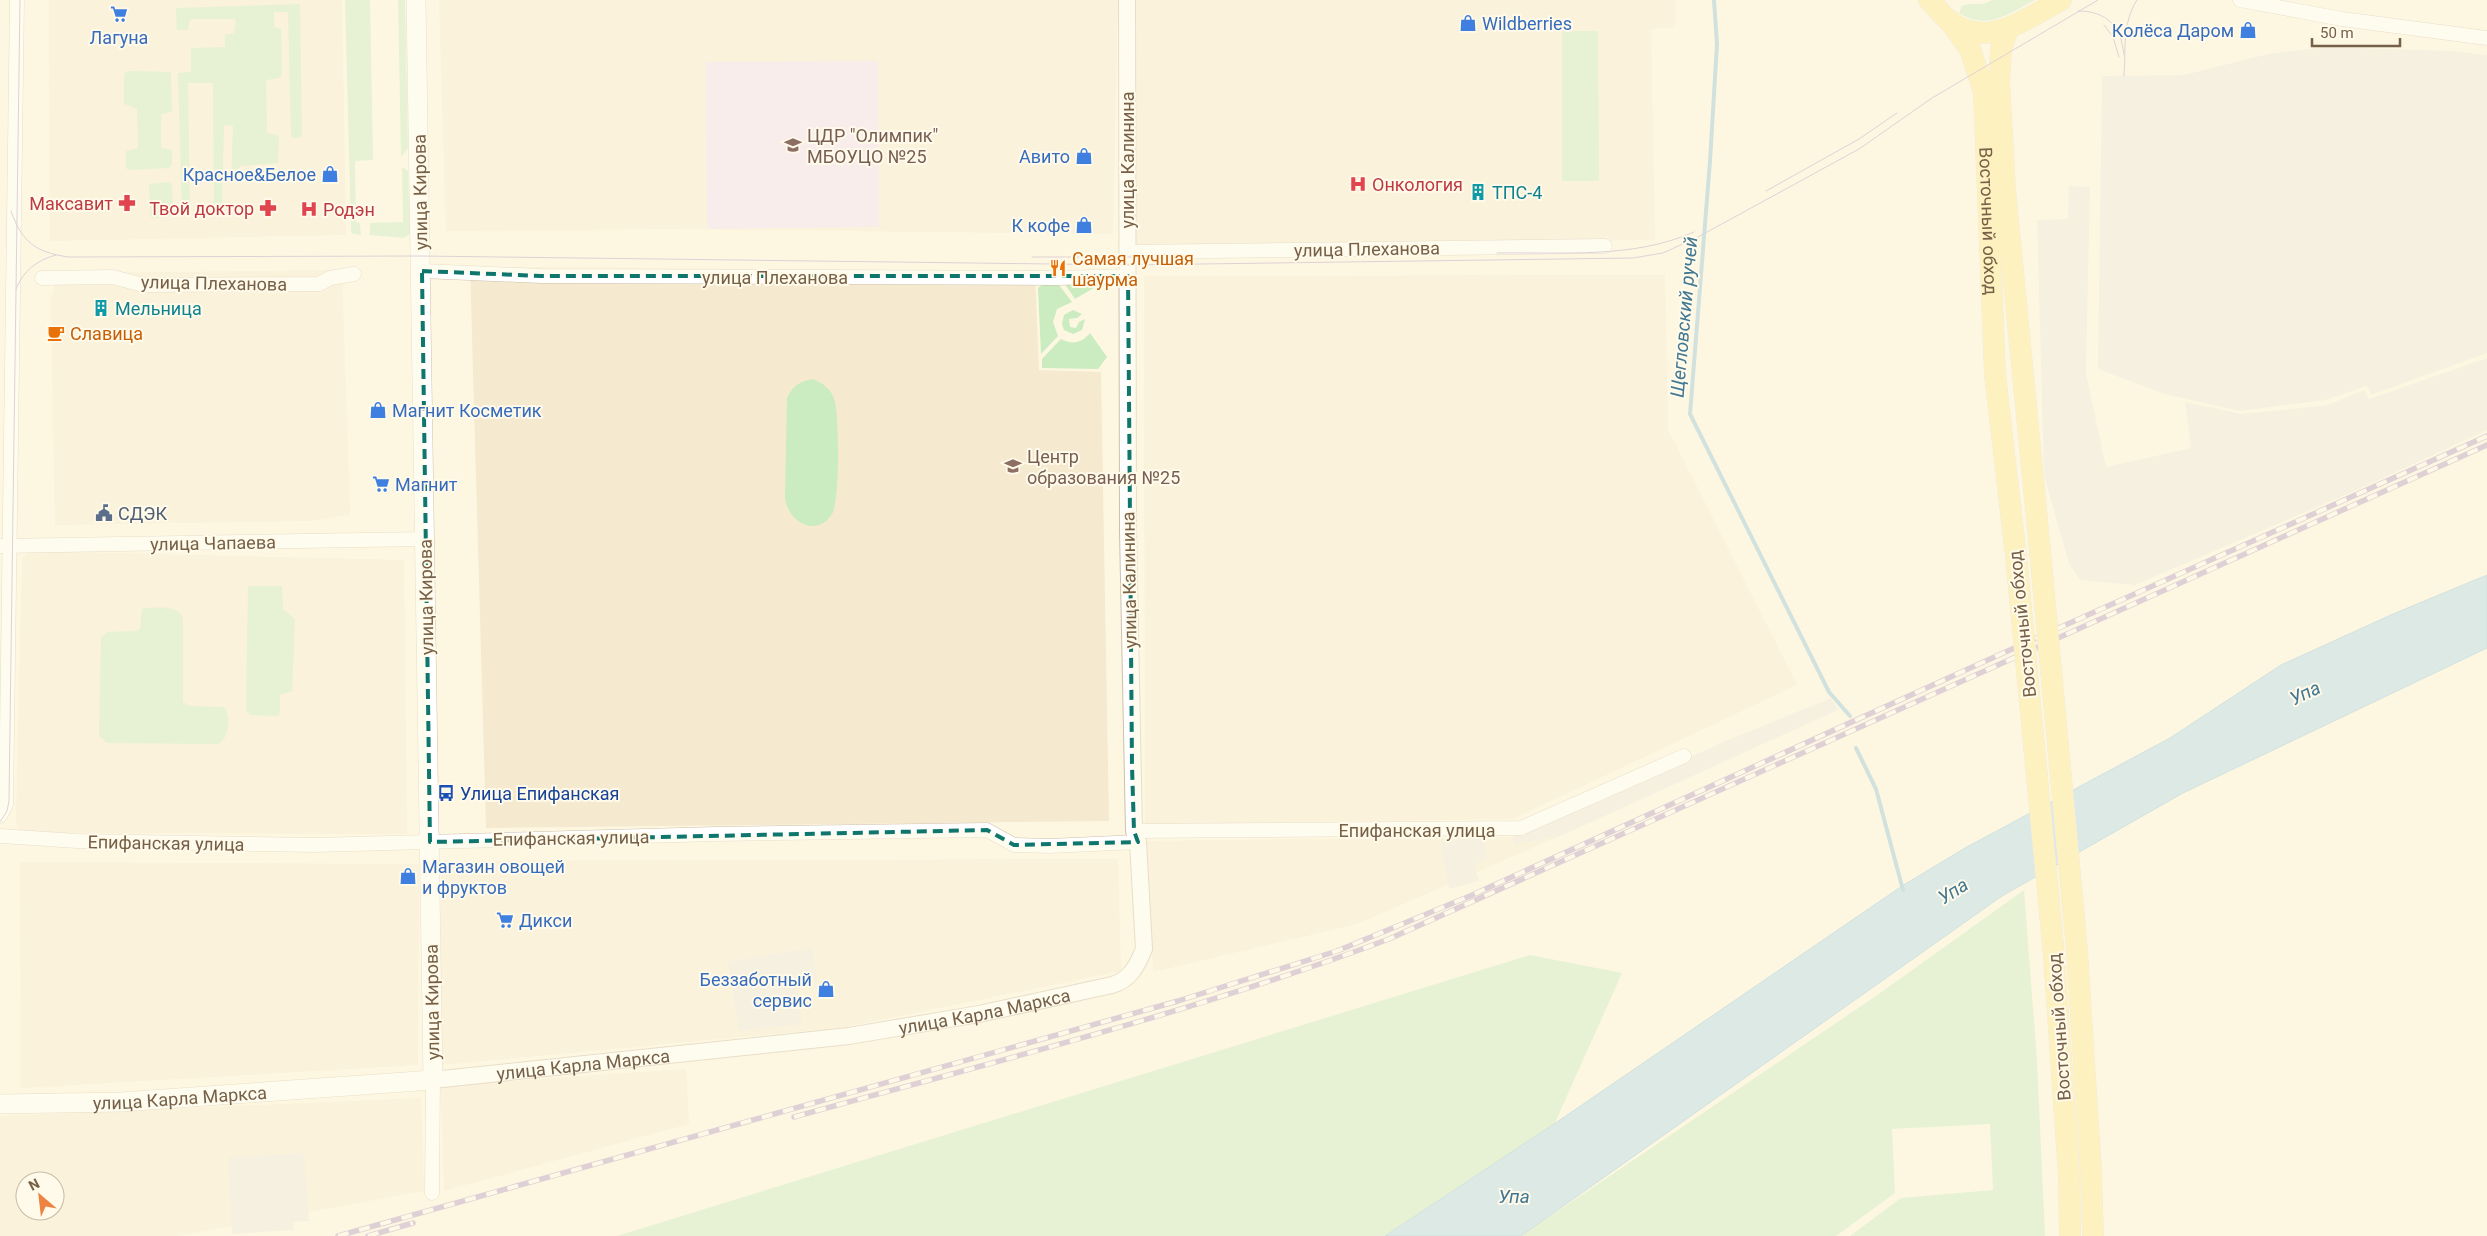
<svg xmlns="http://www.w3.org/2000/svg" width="2487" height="1236" font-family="Roboto,sans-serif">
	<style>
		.residential { fill: #f5ead0; fill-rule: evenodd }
		.industrial { fill: #ece7dd }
		.education { fill: #f4dff9 }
		.green { fill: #cbebc0 }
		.water { fill: #b6d8e8; stroke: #9cc6da }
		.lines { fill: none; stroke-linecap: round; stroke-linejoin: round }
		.stream { stroke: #9cc6da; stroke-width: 4 }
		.minor-casing { stroke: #cfbfa9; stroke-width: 15 }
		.tertiary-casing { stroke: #cfbfa9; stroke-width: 18 }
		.secondary-casing { stroke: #d2c1a5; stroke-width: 20 }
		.primary-casing { stroke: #e1dcd7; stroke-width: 22 }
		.minor { stroke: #fff; stroke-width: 14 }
		.tertiary { stroke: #fff; stroke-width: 16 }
		.secondary { stroke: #fff; stroke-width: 19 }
		.primary { stroke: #ffe998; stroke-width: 21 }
		.tram { stroke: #bba1c7; stroke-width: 1 }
		.rail-casing { stroke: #bba1c7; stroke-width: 5.5 }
		.rail { stroke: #fffaea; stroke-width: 4; stroke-dasharray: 11; stroke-linecap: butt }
		.primary-bridge-casing { stroke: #e1dcd7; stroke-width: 22; stroke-linecap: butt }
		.primary-bridge { stroke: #ffe998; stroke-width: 21 }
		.marked { fill: none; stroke: #0f766e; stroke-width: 4; stroke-dasharray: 10 6; stroke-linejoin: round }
		.labels { text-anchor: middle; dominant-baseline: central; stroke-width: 4; stroke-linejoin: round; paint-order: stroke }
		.shop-label { font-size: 18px; fill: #366cbe; stroke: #fffaea; text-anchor: start }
		.education-label { font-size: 18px; fill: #785e54; stroke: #fffaea; text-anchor: start }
		.street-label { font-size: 18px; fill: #766047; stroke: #fffaea }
		.health-label { font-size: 18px; fill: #be3a42; stroke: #fffaea; text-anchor: start }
		.culture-label { font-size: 18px; fill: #0d838f; stroke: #fffaea; text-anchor: start }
		.food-label { font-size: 18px; fill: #c56008; stroke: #fffaea; text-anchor: start }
		.service-label { font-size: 18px; fill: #4e5e75; stroke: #fffaea; text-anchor: start }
		.transit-label { font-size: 18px; fill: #164399; stroke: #fffaea; text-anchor: start }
		.water-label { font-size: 19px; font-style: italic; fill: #427892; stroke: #fffaea }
	</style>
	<rect width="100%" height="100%" fill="#fdf7e2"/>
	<path class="residential" d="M49,0H342L346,235L50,241Z
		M439,0H1118L1113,234L665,229L446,231Z
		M1130,0H1675V27L1651,29L1655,240L1140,246L1133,241Z
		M470,267L1035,271L1039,370L1101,372L1109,821L486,828Z
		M342,270L350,515L308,521L55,525L51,298L58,273Z
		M1665,275L1668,429L1797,685L1513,819L1145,824L1144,276Z
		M30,551L404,560L407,834L28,833L19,829L16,820L22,559Z
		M1560,836L1357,924L1153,972L1147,841Z
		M1118,859L1121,971L846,1027L441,1065V861Z
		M20,862L419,864L418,1065L21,1088Z
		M686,1069L689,1124L444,1191L441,1086Z
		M421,1098L424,1191L177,1236H0V1116ZM25,1181H55V1211H25Z"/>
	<path class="industrial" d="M2326,47L2453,51L2487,55V353L2371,395L2367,386L2326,400L2240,411L2164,394L2098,369L2102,76L2184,75L2268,54Z
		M2069,186L2090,187L2086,373L2106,467L2191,448L2185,402L2242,414L2328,405L2364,390L2369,399L2487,358V430L2366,486L2135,585L2080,580L2069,564L2044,475L2037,220L2068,219Z
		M1831,698L1838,710L1563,835L1514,845V831H1528L1728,740Z
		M1482,837L1487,859L1474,865L1479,881L1449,889L1440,842Z
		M812,948L817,979L796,983L802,1024L739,1031L728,962Z
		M304,1153L309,1221L293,1222L294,1230L232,1234L228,1157Z"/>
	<path class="education" d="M878,61L879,227L707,229L706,62Z"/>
	<path class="green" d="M345,0H370L373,160L355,161L356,222L360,223L361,235L353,234L351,231Z
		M398,0H405L408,148L401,157Z
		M1992,0H2035C2008,14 1988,31 1959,13L1962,6C1972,1 1982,7 1992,0Z
		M300,4L302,137L293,138L291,135L288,12H274V27L281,29L282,74L280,78L266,80L267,133L279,136L278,163L240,166L231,183L233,126L224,125L222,204L214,215L213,83H188L190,215L182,217L178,73L191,72V48L225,47V35L234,33L236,21L234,19H190L188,30H177L176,8Z
		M1562,31H1598L1599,181H1562Z
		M128,71L169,72L171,73L172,112L161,114V148L172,150V165L169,168L129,170L126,168V151L138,148L137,109L124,104V74Z
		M402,167L408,171L410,234L404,238L370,235V223L403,222Z
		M170,182L172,185L173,216L152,218L150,215L149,184Z
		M1062,280L1102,283L1075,299Z
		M1056,281L1072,302L1057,309L1053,322L1058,336L1041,354L1038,288L1043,284Z
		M1073,310L1082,314L1077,318L1069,319L1070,327L1076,328L1079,322L1085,319L1082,330L1073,334L1064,330L1062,324L1064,315Z
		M1090,333L1107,357L1098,369L1042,368V359L1061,339C1072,345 1082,343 1090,333Z
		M812,379C823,383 832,389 835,402C839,418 840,502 832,514C816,539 786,521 785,496L787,398C793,386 798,382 812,379Z
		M248,586H282L283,609L295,619L292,691L280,695V712L278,716L250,715L246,710Z
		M146,608C159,608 177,604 183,618V702L190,706L224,707C231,716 229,739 218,744L107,743L99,736L101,637L108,632L137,631L140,629L142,609Z
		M2024,890L2037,1061L2045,1236H1850L1901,1198L1993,1190L1990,1124L1892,1129L1895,1193L1836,1236H1521L1873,998Z
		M1530,955L1622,973L1554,1125L1385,1236H617Z"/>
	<path class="water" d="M2487,575V648L2183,793L2002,896L1521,1236H1385L1554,1124L1902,886L1965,848L2170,738L2281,665L2393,614Z"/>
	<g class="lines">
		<path class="stream" d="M1714,0L1717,44L1710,161L1690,414L1829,692L1850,716
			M1856,748L1876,789L1903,890"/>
		<g class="minor-casing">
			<path id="minor" d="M2240,0L2342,19L2487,38
				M1128,252L1605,246
				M422,271L541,276L1057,278L1128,276
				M42,278L113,277L143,285L319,284L330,278L354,274
				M1,546L426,539
				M0,816L6,805L17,0
				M1134,831L1521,828L1684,756
				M0,836L77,841L315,845L716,834L987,830L1014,845L1049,846L1138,842
				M432,1193L433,1080"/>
		</g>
		<g class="tertiary-casing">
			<g id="tertiary">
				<path id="s1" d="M433,1080L849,1036L979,1014L1112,985C1130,980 1137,966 1144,949L1138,842L1134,831L1128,530L1127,0"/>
			</g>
		</g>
		<g class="secondary-casing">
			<g id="secondary">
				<path id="s2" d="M0,1104L121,1102L433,1080L416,0"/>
			</g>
		</g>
		<g class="primary-casing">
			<g id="primary">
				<path d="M1929,0C1936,6 1941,14 1948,20C1986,51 2025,19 2061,0"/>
				<path id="s3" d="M1949,20L1970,49L1984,92L1995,375L2016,556"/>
				<path d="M2008,29L2001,49L1999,81L2005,189L2040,551"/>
				<path d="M2077,951L2091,1172L2093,1236"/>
				<path d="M2054,956L2069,1176L2070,1236"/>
			</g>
		</g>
		<use href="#minor" class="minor"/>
		<use href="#tertiary" class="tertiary"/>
		<use href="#secondary" class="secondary"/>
		<use href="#primary" class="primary"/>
		<path class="tram" d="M2078,11C2107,11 2121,26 2124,55
			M2104,25L2113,37L2119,57
			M2124,76C2126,49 2122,23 2137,0
			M1766,191L1859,139L1897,113
			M11,211C22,242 35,252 68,257L421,256L1129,265L1633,258L1663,253L1698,237L1859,149L1932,98L2098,0
			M1497,253C1562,252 1633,259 1694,232
			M1032,257H1177
			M16,289C23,271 37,260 56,255
			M0,822L7,811L9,801L20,0"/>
		<g class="rail-casing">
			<path id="rail" d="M794,1117C993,1062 1195,1012 1389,939L2487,445
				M338,1236L1178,1001L1337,951L1470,896L2001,654L2487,436
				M368,1236L413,1223"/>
		</g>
		<use href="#rail" class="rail"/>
		<g class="primary-bridge-casing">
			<path id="primary-bridge" d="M2040,551L2077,951
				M2016,556L2054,956"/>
		</g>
		<use href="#primary-bridge" class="primary-bridge"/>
	</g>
	<path d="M0 0H2487V1236H0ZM422,271L541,276H1128L1132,766L1134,831L1138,842L1014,845L987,830L430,842Z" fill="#fdf7e2" fill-opacity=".55" fill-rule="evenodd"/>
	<path class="marked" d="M422,271L541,276H1128L1132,766L1134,831L1138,842L1014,845L987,830L430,842Z"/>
	<defs>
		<g id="supermarket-bare" transform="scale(1.35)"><path d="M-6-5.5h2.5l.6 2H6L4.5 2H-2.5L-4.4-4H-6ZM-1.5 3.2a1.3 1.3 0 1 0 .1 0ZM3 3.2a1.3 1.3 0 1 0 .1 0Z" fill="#3f7fe0" stroke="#fffaea" stroke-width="2.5" paint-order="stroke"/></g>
		<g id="shop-bare" transform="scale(1.35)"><path d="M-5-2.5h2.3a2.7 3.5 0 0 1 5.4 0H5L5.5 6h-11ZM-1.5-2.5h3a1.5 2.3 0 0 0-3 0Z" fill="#3f7fe0" stroke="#fffaea" stroke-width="2.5" paint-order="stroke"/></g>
		<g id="school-bare" transform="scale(1.35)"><path d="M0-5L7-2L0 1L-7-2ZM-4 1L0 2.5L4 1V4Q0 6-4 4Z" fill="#8d6e63" stroke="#fffaea" stroke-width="2.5" paint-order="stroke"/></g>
		<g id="hospital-bare" transform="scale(1.35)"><path d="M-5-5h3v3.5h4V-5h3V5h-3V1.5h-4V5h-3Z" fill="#e0444e" stroke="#fffaea" stroke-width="2.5" paint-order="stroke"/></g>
		<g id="building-bare" transform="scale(1.35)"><path d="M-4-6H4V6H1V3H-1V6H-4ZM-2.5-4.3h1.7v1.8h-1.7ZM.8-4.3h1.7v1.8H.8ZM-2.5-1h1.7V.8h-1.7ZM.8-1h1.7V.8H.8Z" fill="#0f9aa8" stroke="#fffaea" stroke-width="2.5" paint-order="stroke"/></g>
		<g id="pharmacy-bare" transform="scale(1.35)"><path d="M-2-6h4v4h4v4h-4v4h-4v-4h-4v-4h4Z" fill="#e0444e" stroke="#fffaea" stroke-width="2.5" paint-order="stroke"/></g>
		<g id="restaurant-bare" transform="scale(1.35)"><path d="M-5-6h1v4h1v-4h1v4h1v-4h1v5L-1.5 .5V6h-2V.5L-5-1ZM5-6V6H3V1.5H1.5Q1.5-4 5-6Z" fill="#e8710a" stroke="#fffaea" stroke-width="2.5" paint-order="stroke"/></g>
		<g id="cafe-bare" transform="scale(1.35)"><path d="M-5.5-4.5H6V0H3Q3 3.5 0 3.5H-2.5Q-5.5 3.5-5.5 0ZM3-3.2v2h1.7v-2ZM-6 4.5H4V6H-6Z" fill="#e8710a" stroke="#fffaea" stroke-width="2.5" paint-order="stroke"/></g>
		<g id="civic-bare" transform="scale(1.35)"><path d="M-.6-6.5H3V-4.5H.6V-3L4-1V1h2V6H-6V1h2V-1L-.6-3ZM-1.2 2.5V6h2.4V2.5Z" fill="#5c6f8a" stroke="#fffaea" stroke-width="2.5" paint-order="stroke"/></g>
		<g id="bus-bare" transform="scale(1.35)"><path d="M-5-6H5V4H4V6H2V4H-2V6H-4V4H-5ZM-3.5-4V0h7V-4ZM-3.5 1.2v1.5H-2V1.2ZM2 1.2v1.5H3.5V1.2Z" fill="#1a4fb4" stroke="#fffaea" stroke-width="2.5" paint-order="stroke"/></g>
	</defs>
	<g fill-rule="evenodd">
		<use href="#supermarket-bare" x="119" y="14"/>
		<use href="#shop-bare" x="1468" y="23"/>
		<use href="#shop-bare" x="2248" y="30"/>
		<use href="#school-bare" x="793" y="145"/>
		<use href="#shop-bare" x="1084" y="156"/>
		<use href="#shop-bare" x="330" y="174"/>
		<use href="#hospital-bare" x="1358" y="184"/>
		<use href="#building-bare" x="1478" y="192"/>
		<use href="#pharmacy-bare" x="127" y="203"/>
		<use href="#pharmacy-bare" x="268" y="208"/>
		<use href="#hospital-bare" x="309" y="209"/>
		<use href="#shop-bare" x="1084" y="225"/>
		<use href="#restaurant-bare" x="1058" y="268"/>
		<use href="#building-bare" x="101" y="308"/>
		<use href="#cafe-bare" x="56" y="333"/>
		<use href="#shop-bare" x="378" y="410"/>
		<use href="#school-bare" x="1013" y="466"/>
		<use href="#supermarket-bare" x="381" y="484"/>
		<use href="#civic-bare" x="104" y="513"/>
		<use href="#bus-bare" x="446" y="793"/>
		<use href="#shop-bare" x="408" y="876"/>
		<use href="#supermarket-bare" x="505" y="920"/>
		<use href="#shop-bare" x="826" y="989"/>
	</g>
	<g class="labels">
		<g class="shop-label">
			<text x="1482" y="23">Wildberries</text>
			<text x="2234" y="30" text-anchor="end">Колёса Даром</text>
			<text x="119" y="37" text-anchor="middle">Лагуна</text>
			<text x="1070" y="156" text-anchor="end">Авито</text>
			<text x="316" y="174" text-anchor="end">Красное&amp;Белое</text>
			<text x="1070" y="225" text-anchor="end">К кофе</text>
			<text x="392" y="410">Магнит Косметик</text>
			<text x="395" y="484">Магнит</text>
			<text x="422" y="866">Магазин овощей<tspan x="422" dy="21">и фруктов</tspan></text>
			<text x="519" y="920">Дикси</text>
			<text x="812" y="979" text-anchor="end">Беззаботный<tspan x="812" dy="21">сервис</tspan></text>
		</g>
		<g class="education-label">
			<text x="807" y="135">ЦДР "Олимпик"<tspan x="807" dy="21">МБОУЦО №25</tspan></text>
			<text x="1027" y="456">Центр<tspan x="1027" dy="21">образования №25</tspan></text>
		</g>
		<g class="street-label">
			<text transform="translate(1127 160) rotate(-90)">улица Калинина</text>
			<text transform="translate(420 192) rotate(-91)">улица Кирова</text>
			<text stroke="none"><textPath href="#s3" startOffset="210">Восточный обход</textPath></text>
			<text transform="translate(1367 249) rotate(-1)">улица Плеханова</text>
			<text x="775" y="277">улица Плеханова</text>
			<text transform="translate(214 283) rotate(1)">улица Плеханова</text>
			<text transform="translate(213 543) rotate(-1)">улица Чапаева</text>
			<text transform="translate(1129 580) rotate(-91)">улица Калинина</text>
			<text transform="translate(426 597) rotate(-91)">улица Кирова</text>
			<text transform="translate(2022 624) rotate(-96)">Восточный обход</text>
			<text x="1417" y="830">Епифанская улица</text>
			<text transform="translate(571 838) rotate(-1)">Епифанская улица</text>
			<text transform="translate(166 843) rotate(1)">Епифанская улица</text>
			<text transform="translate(432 1002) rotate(-91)">улица Кирова</text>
			<text stroke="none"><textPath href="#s1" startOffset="556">улица Карла Маркса</textPath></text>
			<text transform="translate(2059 1027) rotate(-94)">Восточный обход</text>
			<text stroke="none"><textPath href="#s1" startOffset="151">улица Карла Маркса</textPath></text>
			<text stroke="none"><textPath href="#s2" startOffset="180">улица Карла Маркса</textPath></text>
		</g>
		<g class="health-label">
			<text x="1372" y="184">Онкология</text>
			<text x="113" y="203" text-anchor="end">Максавит</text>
			<text x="254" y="208" text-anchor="end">Твой доктор</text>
			<text x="323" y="209">Родэн</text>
		</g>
		<g class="culture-label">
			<text x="1492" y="192">ТПС-4</text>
			<text x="115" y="308">Мельница</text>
		</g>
		<g class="food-label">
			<text x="1072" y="258">Самая лучшая<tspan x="1072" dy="21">шаурма</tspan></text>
			<text x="70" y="333">Славица</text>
		</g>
		<g class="service-label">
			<text x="118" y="513">СДЭК</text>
		</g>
		<g class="transit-label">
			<text x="460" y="793">Улица Епифанская</text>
		</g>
		<g class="water-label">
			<text transform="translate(1684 317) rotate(-85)">Щегловский ручей</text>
			<text transform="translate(2305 693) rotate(-26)">Упа</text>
			<text transform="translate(1953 891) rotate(-32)">Упа</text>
			<text x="1514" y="1196">Упа</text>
		</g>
	</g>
	<g transform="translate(40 1196) rotate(332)"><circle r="24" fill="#fffaea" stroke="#c8bca9"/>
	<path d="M0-4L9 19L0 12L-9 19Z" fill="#ed8341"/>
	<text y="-8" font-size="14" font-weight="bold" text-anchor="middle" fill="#766047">N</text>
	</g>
	<path d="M2312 38v8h88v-8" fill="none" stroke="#766047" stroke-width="2.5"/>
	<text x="2320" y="38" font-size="15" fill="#766047" stroke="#fffaea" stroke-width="4" paint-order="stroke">50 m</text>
</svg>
